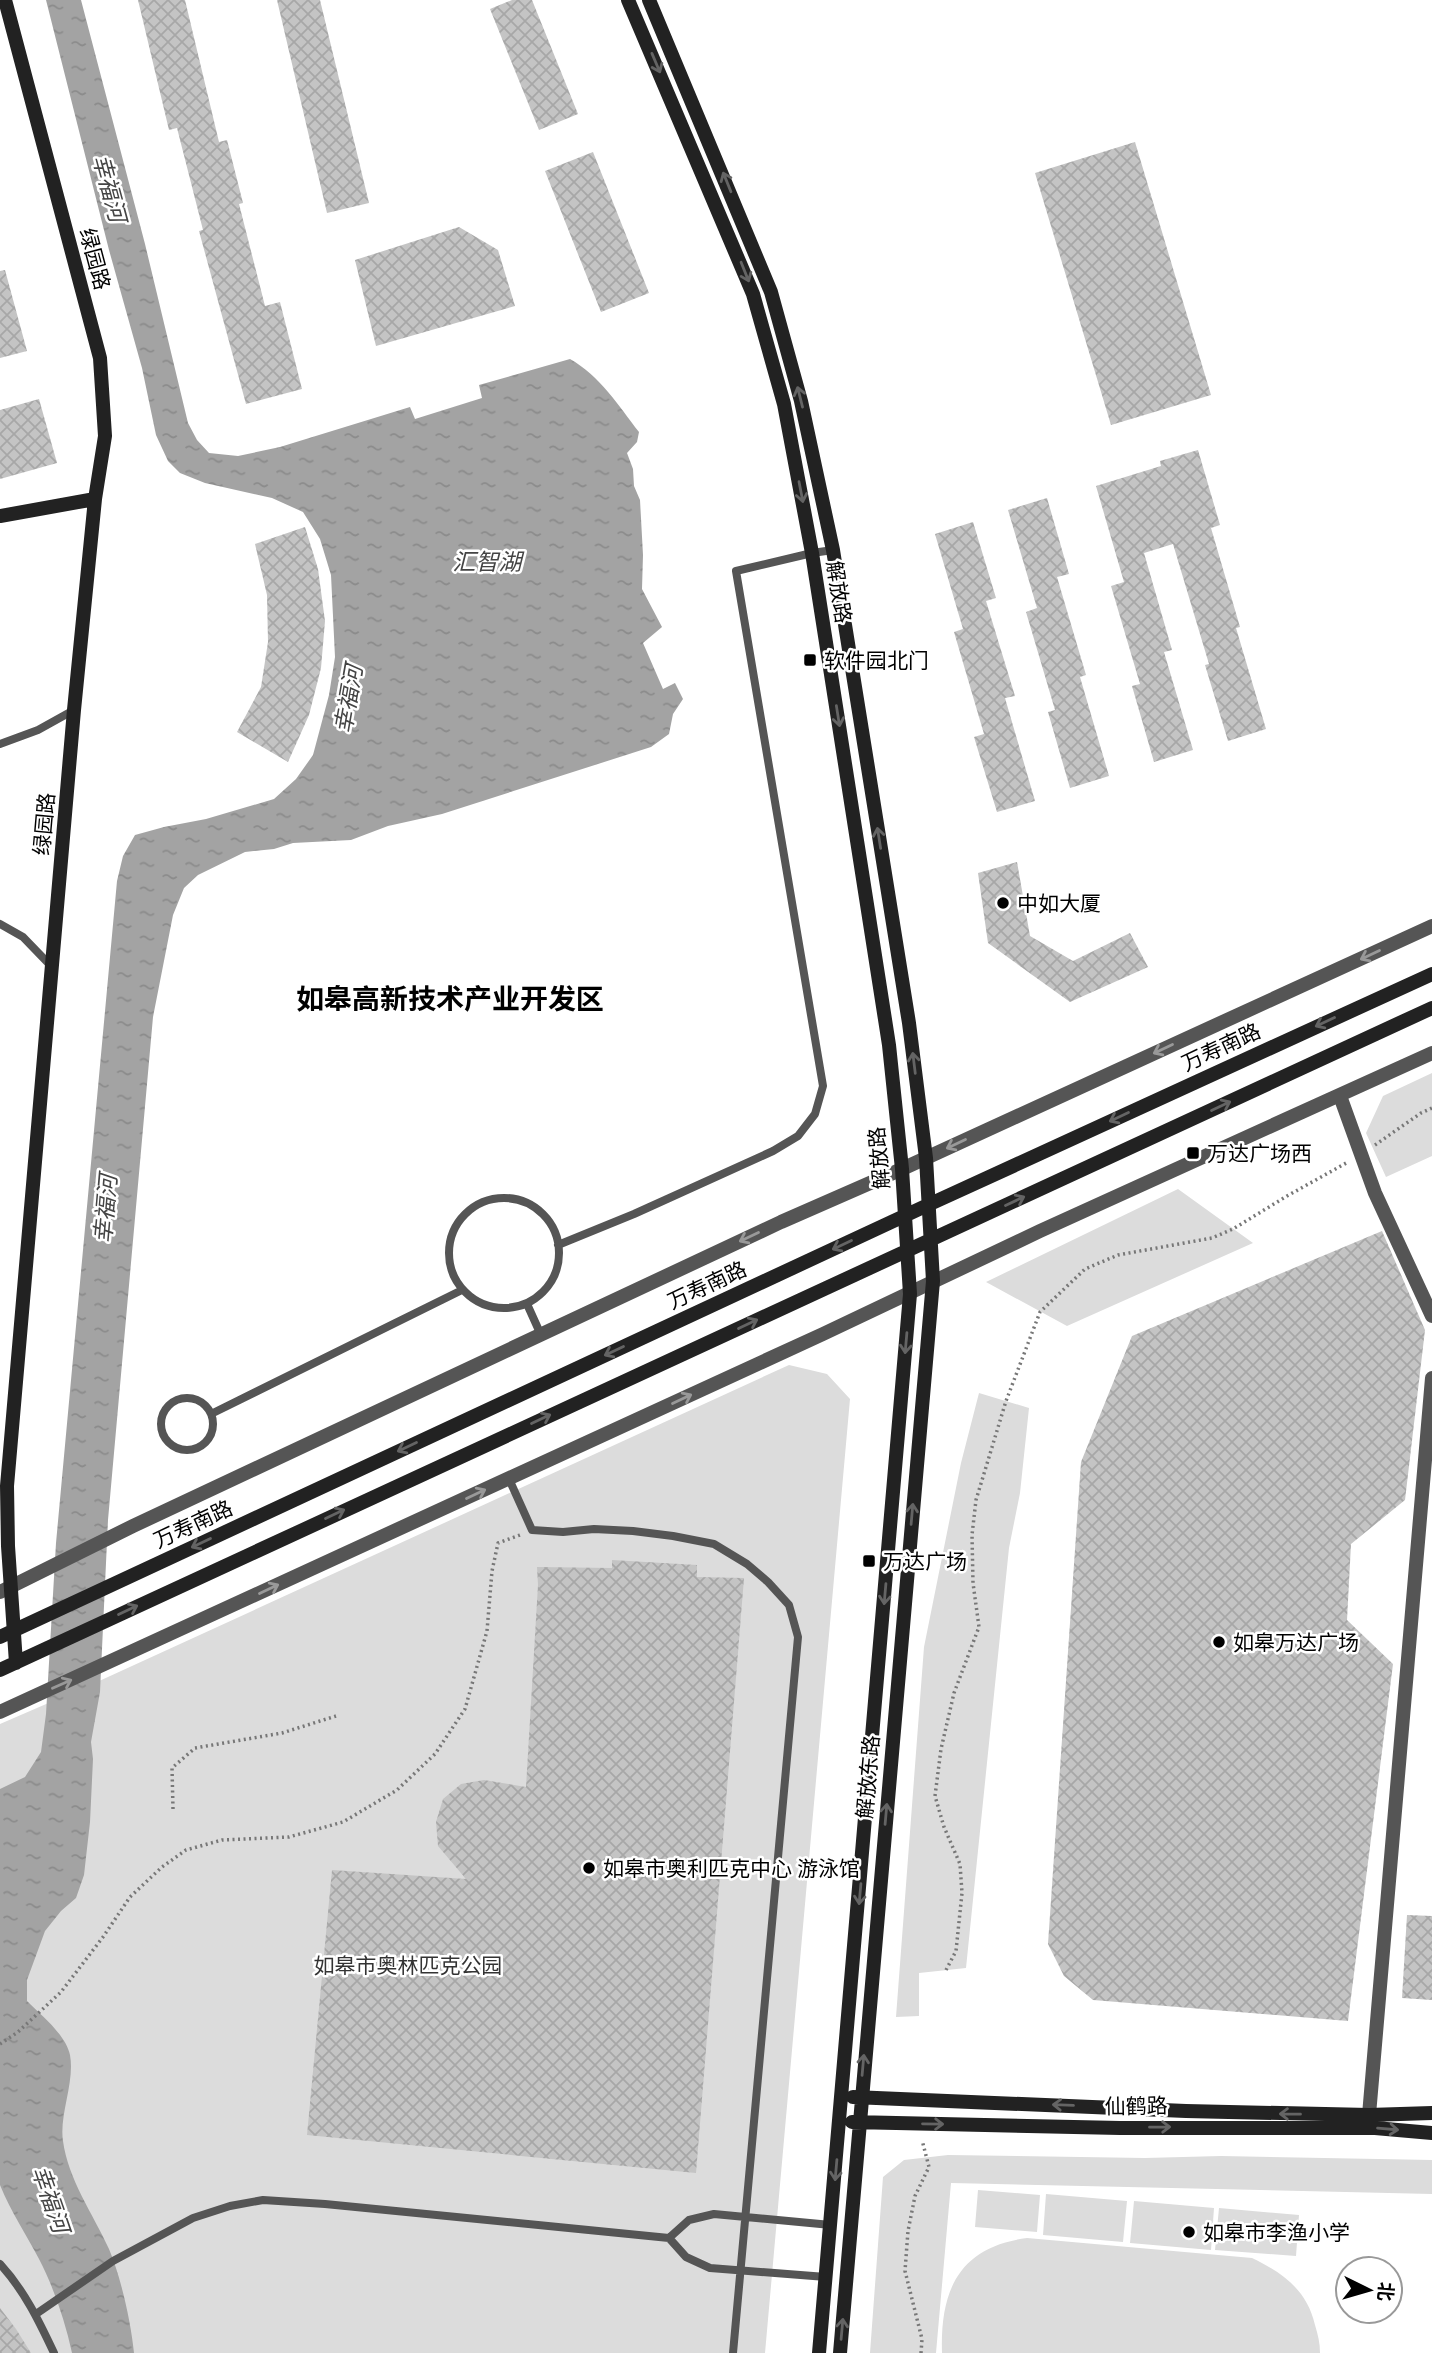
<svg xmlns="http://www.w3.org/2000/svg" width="1432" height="2353" font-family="'Public Sans','Noto Sans SC',sans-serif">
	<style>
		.green { fill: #dcdcdc }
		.water { fill: url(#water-ripples) }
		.building { fill: url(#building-cross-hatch) }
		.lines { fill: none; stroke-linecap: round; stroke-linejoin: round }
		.path { stroke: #777; stroke-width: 3.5; stroke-dasharray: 2 3.5; stroke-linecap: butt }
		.lane { stroke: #555; stroke-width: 8 }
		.street { stroke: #555; stroke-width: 14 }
		.secondary { stroke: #222; stroke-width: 14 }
		.oneway { stroke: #646464 }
		.oneway2 { stroke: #999 }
		.poi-dot { fill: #000; stroke: #fff; stroke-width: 2.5 }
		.labels { text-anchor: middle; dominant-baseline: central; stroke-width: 5; stroke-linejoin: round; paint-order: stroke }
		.street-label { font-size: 21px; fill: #000; stroke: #fff }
		.poi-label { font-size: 21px; fill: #000; stroke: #fff; text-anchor: start }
		.park-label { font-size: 21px; fill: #333; stroke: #fff }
		.water-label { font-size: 23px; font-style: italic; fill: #444; stroke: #fff }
		.district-label { font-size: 28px; font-weight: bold; fill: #000; stroke: #fff }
	</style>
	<defs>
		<pattern id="water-ripples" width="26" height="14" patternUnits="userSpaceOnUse" patternTransform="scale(1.75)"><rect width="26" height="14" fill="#a3a3a3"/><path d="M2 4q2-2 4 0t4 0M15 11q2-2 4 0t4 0" fill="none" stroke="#8b8b8b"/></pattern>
		<pattern id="building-cross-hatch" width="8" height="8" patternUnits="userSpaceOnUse" patternTransform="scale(1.75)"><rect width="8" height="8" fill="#c4c4c4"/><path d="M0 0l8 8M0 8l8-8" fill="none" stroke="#a7a7a7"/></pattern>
	</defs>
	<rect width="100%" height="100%" fill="#fff"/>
	<path class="green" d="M1432,1073V1156L1386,1177L1366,1133L1383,1096Z
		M1178,1189L1253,1243L1067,1326L986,1282Z
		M789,1365L827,1374L850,1399L765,2353H0V1724L97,1682Z
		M979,1393L1029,1408L1020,1493L1009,1548L966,1968L919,1973V2016L896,2017L924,1647L961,1463Z
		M948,2155L1145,2158L1221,2156L1432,2160V2194L951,2183L936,2353H870L883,2177L904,2160Z
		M978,2190L1040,2195L1037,2232L975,2227Z
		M1046,2194L1127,2201L1123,2242L1043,2235Z
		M1134,2201L1214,2208L1211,2250L1130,2243Z
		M1219,2208L1299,2215L1296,2256L1215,2250Z
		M1027,2238L1252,2258C1283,2273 1307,2290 1315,2325C1318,2335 1320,2343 1320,2353H942C940,2290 959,2247 1027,2238Z"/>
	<path class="water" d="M46,0H81L145,244L188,423L197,440L209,453L238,456L280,447L410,407L415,419L482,398L479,385L570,359C600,376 618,405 639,432L637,442L627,453L633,469L634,486L640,500L643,555L642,589L662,627L643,643L663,689L675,683L683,699L673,714L669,734L651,747L442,814L388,826L351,840L293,843L274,849L245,852L198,875L184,888L173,915L153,1017L108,1520L100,1692L91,1742L93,1759L90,1822L84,1875L76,1898L61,1911L45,1931L27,1980V2001C41,2015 66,2035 70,2055C75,2082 59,2115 63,2141C68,2179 93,2214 109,2249C121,2277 131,2323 134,2353H72C65,2321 54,2288 39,2259C26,2234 11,2212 0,2185V1789L25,1777L41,1752L46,1714L56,1543L117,881L123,856L135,835L164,827L206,819L274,799L296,779L313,755L329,695L335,657L331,575L320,539L303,512L272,498L205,483L180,473L168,461L156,435L142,368L109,250Z"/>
	<path class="building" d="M138,0H185L219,142L227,140L243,203L239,204L265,306L280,302L302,389L246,404L199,231L203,230L177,128L169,130Z
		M277,0H320L369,203L327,213Z
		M512,0H532L578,114L539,130L490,9Z
		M1135,142L1211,395L1111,425L1035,173Z
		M593,152L649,293L601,312L545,171Z
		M459,227L498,250L515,306L376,346L355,260Z
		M5,270L27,351L0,358V271Z
		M39,399L57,463L0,479V410Z
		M1198,450L1220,525L1211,528L1240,627L1236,628L1266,729L1228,741L1205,665L1209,664L1173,544L1144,553L1172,650L1164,652L1193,750L1154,762L1132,686L1140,684L1111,586L1124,582L1096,486L1161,466L1160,461Z
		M1047,498L1069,574L1057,577L1086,675L1080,677L1109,776L1070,788L1048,712L1055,710L1026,612L1037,608L1008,510Z
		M973,522L996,598L986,601L1015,696L1005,698L1035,801L997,812L974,737L984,734L954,632L963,629L935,534Z
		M305,527L318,569L325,621L321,668L309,715L288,762L237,732L261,687L268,642L267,595L255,544Z
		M1017,862L1030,936L1073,961L1130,933L1148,967L1070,1002L988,943L978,873Z
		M1382,1231L1425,1330L1405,1500L1351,1544L1347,1620L1393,1664L1348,2021L1093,2000L1064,1976L1048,1944L1081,1462L1132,1336Z
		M612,1560L697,1565V1577L744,1578L696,2173L307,2135L332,1870L466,1879L438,1846L436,1822L443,1799L461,1784L484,1780L526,1787L538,1585L537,1567L612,1568Z
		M1407,1915L1432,1916V2000L1402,1998Z
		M0,2308L16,2329L31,2353H0Z"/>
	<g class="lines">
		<path class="path" d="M1375,1145L1421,1113L1432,1108
			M173,1809L172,1768L195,1748L282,1733L336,1716
			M946,1970L956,1951L962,1893L960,1864L944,1827L935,1796L941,1749L954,1693L979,1627L973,1583L972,1535L976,1500L1006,1401L1040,1312L1085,1269L1118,1255L1212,1238L1233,1229L1287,1196L1348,1162
			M0,2044L18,2032L61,1992L103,1937L130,1897L162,1867L186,1850L222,1840L289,1837L343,1822L397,1790L435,1754L465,1709L487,1631L492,1571L498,1543L520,1535
			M921,2353L922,2339L905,2271L908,2231L915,2196L929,2167L922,2140"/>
		<path class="lane" d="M0,744L38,730L74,710
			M0,924L23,937L51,966
			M449 1253a55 55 0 1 1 110 0a55 55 0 1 1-110 0Z
			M558,1245L634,1214L773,1151L798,1136L815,1114L823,1086L736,571L812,553L833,550
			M527,1304L541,1335
			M161 1424a26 26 0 1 1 52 0a26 26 0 1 1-52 0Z
			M211,1414L462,1290
			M509,1479L532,1530L563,1532L594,1529L633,1531L673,1536L714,1544L747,1564L768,1582L789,1605L798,1637L733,2353
			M669,2238L689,2220L714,2214L831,2225
			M0,2264C24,2290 39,2321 54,2353
			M36,2314L113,2261L193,2218L230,2206L263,2200L325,2204L669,2238L686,2257L710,2268L826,2277"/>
		<path class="street" d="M1340,1096L1375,1193L1432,1316
			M0,1592L133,1526L781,1222L902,1169L1432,926
			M0,1712L823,1334L1040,1231L1432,1053
			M1369,2115L1432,1378"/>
		<path class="secondary" d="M5,0L100,358L105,436L95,499L74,710L7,1486L8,1546L16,1663
			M628,0L753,294L784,404L812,553L889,1045L902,1169L910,1294L819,2353
			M649,0L771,292L801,401L833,550L909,1023L926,1158L933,1281L840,2353
			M0,516L95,499
			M0,1637L930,1204L1432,974
			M0,1670L1432,1008
			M853,2097L1186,2111L1369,2115L1432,2113
			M852,2122L1120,2128H1375L1432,2133"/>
	</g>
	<defs><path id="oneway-shaft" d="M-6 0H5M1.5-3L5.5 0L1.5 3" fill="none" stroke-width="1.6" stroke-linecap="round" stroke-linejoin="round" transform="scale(1.75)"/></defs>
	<g class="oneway">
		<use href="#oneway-shaft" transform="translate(656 63) rotate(67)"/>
		<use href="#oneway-shaft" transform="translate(727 182) rotate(-112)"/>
		<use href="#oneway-shaft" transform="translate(745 272) rotate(68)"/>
		<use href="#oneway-shaft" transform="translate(800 397) rotate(-104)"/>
		<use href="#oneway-shaft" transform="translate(801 492) rotate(79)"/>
		<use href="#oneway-shaft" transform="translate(838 716) rotate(81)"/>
		<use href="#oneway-shaft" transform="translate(879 838) rotate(-99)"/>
		<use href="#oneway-shaft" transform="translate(1325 1022) rotate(155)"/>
		<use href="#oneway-shaft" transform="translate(914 1063) rotate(-97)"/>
		<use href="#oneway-shaft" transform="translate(1221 1106) rotate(-25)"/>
		<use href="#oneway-shaft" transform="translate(1119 1117) rotate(155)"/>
		<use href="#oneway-shaft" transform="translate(1015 1201) rotate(-25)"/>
		<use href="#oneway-shaft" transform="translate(842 1245) rotate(155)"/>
		<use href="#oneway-shaft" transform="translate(748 1324) rotate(-25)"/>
		<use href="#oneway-shaft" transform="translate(906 1343) rotate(95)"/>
		<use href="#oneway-shaft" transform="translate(614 1351) rotate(155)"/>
		<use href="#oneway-shaft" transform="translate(541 1419) rotate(-25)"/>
		<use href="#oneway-shaft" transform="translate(407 1447) rotate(155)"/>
		<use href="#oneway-shaft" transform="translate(335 1514) rotate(-25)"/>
		<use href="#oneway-shaft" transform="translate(912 1514) rotate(-85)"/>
		<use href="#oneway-shaft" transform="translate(201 1543) rotate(155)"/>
		<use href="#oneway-shaft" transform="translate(885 1594) rotate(95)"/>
		<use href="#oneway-shaft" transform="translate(128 1610) rotate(-25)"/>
		<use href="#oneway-shaft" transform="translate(886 1814) rotate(-85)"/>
		<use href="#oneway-shaft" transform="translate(860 1894) rotate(95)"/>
		<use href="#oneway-shaft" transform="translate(863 2065) rotate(-85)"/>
		<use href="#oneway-shaft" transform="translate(1063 2105) rotate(-178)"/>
		<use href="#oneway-shaft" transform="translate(1290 2114) rotate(-179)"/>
		<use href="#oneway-shaft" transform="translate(933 2124) rotate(1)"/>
		<use href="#oneway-shaft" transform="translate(1160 2127) rotate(-1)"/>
		<use href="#oneway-shaft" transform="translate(1388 2129) rotate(5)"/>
		<use href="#oneway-shaft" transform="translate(836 2170) rotate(95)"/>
		<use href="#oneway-shaft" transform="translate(842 2329) rotate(-85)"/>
	</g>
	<g class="oneway2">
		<use href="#oneway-shaft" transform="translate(1370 955) rotate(155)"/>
		<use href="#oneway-shaft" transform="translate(1163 1049) rotate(155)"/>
		<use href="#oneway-shaft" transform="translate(956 1144) rotate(155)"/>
		<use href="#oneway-shaft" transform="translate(749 1237) rotate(155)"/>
		<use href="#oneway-shaft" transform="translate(682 1399) rotate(-25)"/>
		<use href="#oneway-shaft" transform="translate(476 1494) rotate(-25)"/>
		<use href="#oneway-shaft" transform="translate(269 1589) rotate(-25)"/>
		<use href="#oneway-shaft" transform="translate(62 1684) rotate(-24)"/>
	</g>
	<g class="poi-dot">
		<rect x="803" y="653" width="14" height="14" rx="3.5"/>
		<circle cx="1003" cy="903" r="7"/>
		<rect x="1186" y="1146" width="14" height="14" rx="3.5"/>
		<rect x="862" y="1554" width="14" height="14" rx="3.5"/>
		<circle cx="1219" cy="1642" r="7"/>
		<circle cx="589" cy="1868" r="7"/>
		<circle cx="1189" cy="2232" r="7"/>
	</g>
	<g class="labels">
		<g class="street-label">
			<text transform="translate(95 259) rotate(75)">绿园路</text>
			<text transform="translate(839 592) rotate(81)">解放路</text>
			<text transform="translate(44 824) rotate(-85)">绿园路</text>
			<text transform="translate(1221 1047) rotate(-25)">万寿南路</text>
			<text transform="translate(879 1158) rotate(-95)">解放路</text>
			<text transform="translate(707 1285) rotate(-25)">万寿南路</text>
			<text transform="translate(193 1524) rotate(-25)">万寿南路</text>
			<text transform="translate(868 1777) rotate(-85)">解放东路</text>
			<text transform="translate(1136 2106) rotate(-1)">仙鹤路</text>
		</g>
		<g class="poi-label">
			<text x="824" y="660">软件园北门</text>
			<text x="1017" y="903">中如大厦</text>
			<text x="1207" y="1153">万达广场西</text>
			<text x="883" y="1561">万达广场</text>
			<text x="1233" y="1642">如皋万达广场</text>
			<text x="603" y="1868">如皋市奥利匹克中心 游泳馆</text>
			<text x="1203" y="2232">如皋市李渔小学</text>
		</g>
		<g class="park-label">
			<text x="408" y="1965">如皋市奥林匹克公园</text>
		</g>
		<g class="water-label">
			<text transform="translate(110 188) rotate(75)">幸福河</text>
			<text x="487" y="561">汇智湖</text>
			<text transform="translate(348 699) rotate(-80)">幸福河</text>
			<text transform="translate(105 1209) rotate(-85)">幸福河</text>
			<text transform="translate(51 2199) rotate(71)">幸福河</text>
		</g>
		<g class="district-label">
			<text x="450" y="998">如皋高新技术产业开发区</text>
		</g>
	</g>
	<g transform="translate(1369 2290) rotate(95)"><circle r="33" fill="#ffffff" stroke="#999999" stroke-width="2"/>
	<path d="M0-5L12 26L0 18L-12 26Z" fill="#000000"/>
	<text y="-10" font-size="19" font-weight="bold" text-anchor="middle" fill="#000000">北</text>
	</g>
</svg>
